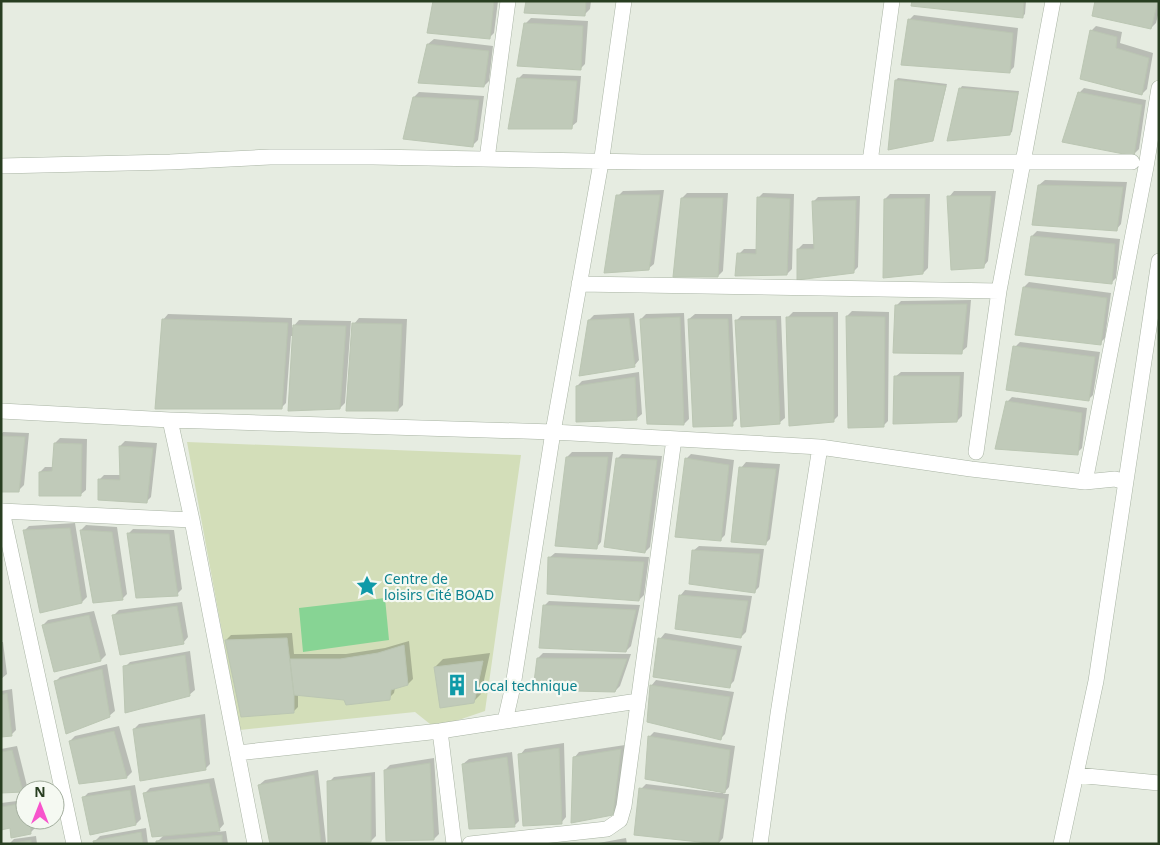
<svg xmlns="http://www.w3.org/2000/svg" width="1160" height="845" font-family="'Noto Sans',sans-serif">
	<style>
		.green { fill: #d3deb9 }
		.water { fill: #87d494 }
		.shadow { fill: #0003 }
		.building { fill: #c0cab9; stroke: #bbc6b3 }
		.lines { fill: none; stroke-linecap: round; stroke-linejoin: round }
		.minor-casing { stroke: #a9b4a4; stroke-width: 16 }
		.minor { stroke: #fff; stroke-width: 15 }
		.labels { text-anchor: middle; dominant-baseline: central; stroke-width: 4.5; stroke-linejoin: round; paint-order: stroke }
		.culture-label { font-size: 14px; fill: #0d838f; stroke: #f5f9f2; text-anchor: start }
	</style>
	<rect width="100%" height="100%" fill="#e6ece1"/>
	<path class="green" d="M187,442L521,455L485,711L435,728L415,712L240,730Z"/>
	<path class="water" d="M385,598L389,640L303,652L299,608Z"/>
	<path class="shadow" d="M435,1H498L494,33L489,38Z
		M527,1H591L590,9L585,14Z
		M914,1H1026L1025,14L1023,16Z
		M1096,1H1159V11L1156,23L1151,28Z
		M914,15L1018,28L1014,67L1009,72L909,20Z
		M531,18L588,21L585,64L580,69L526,23Z
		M1096,26L1122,32L1120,43L1153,53L1147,89L1142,94L1091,31Z
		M434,39L493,46L489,81L484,86L428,44Z
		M523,74L581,76L577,122L571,127L518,79Z
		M898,78L947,84L934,137L932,139L896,80Z
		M962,86L1019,91L1012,132L1009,134L960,89Z
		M1084,88L1146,100L1139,149L1134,154L1079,93Z
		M419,92L484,96L478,140L473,145L414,97Z
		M1045,180L1127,182L1121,224L1116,230L1039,185Z
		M664,190L654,264L648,269L618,196L623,191Z
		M954,191H996L988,261L983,267L949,197Z
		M687,193H728L723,271L718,276L682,198Z
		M763,193L794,194L792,269L787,274L739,254L744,249H757L758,198Z
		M890,194H930L928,268L923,273L885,199Z
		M860,196L858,267L853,272L798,249L803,244H815L813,202L818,197Z
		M1037,231L1120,239L1116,278L1111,283L1032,236Z
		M1029,282L1111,293L1105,338L1100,343L1024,287Z
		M971,300L967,347L961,352L896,306L901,301Z
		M852,311L889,312L888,421L883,426L847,316Z
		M793,312H838V416L833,421L788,317Z
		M634,313L639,360L634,366L589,320L594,315Z
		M684,313L689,419L684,424L641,319L646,314Z
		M168,314L292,318V328L299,320L351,321L345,403L340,408L294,336H291L286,403L281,408L163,320Z
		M695,314H732L737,419L732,424L689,319Z
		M741,316H781L785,418L779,423L736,321Z
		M359,318L407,319L403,405L398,410L354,324Z
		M1020,342L1100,352L1093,395L1088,400L1015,347Z
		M639,372L642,414L636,419L577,386L582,381Z
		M901,372H964L962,416L957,421L895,377Z
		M1012,397L1087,408L1082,448L1077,453L1007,402Z
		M3,432L29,433L24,485L19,490L1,491V434Z
		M60,438L87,439L86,490L80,495L40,472L45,467H54L55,443Z
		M125,441L157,443L151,497L146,502L99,480L104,475H121L120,446Z
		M572,452H613L601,542L596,548L567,457Z
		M622,454L662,456L650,547L645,552L617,459Z
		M691,454L734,460L725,535L720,540L686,459Z
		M746,462L780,464L770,539L765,544L741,468Z
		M75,523L87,597L82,602L24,531L29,526Z
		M86,525L117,527L127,594L122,599L94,601L81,530Z
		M133,529L174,530L182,589L177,594L128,534Z
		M699,546L764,549L759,587L754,592L693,551Z
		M555,553L649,557L644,595L639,600L549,558Z
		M685,590L752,596L746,632L741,637L680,596Z
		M549,601L640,605L631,646L626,651L544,606Z
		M182,602L188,637L183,643L114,615L119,610Z
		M94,611L106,655L101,660L43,625L48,620Z
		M292,633L294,654H346L385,648L409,641L413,679L408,684L395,688L394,693L389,698H344L298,694V707L293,712L226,640L231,635Z
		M665,633L742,646L734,681L729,686L660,639Z
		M1,642H3L7,674L1,679Z
		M190,651L195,690L189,695L125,667L130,662Z
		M490,653L481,694L473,702L435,667L443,659Z
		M543,653L631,654L620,686L615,691L538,658Z
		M107,664L115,711L109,716L55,682L60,677Z
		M656,680L734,692L725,734L720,739L651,686Z
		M12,689L16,730L11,735L1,736V691Z
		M205,714L210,764L205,769L134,729L139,724Z
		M119,726L132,772L127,777L80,783L70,741L75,736Z
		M654,732L735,746L729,787L723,794H729L723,838L718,844L641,789L646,784L721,793L722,791L649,737Z
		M564,743L566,817L561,823L520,755L525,749Z
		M625,745L618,809L613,814L574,758L579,752Z
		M17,746L27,786L22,791L1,792V749Z
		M512,752L519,821L514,826L463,764L469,759Z
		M434,758L439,834L434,839L385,770L390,765Z
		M318,770L326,842L325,844H271L259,785L265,780Z
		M375,772L376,836L371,841L348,844H329V782L334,777Z
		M214,778L224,824L217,832L226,831L228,844H157V842L164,835L145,793L150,788Z
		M135,785L141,819L136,824L83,798L88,793Z
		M25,800V820H35V828L30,833L12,827L1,828V803Z
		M146,828L148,844H95V841L100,836Z
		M36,836L37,844H9L14,839Z
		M626,838L627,844H593Z"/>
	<path class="building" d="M433,1H494L490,39L427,33Z
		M526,1H586L585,16L524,13Z
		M912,1H1024L1023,18L911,6Z
		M1095,1H1158L1151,29L1092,16Z
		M908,19L1013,33L1010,73L901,65Z
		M524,23L583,26L581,70L517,66Z
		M1090,30L1117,37L1116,48L1149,58L1142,95L1080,79Z
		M427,44L489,51L484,87L418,83Z
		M517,78L577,81L572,129H508Z
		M895,80L946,86L933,141L888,150Z
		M959,88L1018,93L1010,135L947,141Z
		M1078,92L1142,105L1134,156L1062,142Z
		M413,97L479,100L473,147L403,139Z
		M1038,185L1123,187L1117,231L1032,225Z
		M616,195H660L649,270L604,273Z
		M947,196H991L984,268L951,270Z
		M757,197L790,199L787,275L735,276L737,253L756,254Z
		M681,198H723L718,277H673Z
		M925,198L923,274L883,278L884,199Z
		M856,200L854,273L797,280V249H814L812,201Z
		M1031,236L1115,244L1112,284L1025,275Z
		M1023,287L1107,298L1101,345L1015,335Z
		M967,304L962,354L893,353L895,305Z
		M846,316L885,317L884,427L848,428Z
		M680,317L684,425L647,424L640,319Z
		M786,317H833L834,422L789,426Z
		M629,318L635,367L579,376L588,320Z
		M162,319L288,323L282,409H155Z
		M688,319H728L733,426L693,427Z
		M735,320H776L780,424L741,427Z
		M352,323L402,324L398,411H346Z
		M293,325L346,326L340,409L288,411Z
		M1013,346L1095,357L1089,401L1006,390Z
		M894,376H960L957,422L893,424Z
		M635,377L637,420L576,422V386Z
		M1006,401L1082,413L1078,455L995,449Z
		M1,436L25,437L19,492H1Z
		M54,443L82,444L81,496H39V472L52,471Z
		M119,446L153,448L147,503L98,500V479L120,480Z
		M566,457H608L597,549L555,546Z
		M616,458L657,460L645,553L604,547Z
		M685,458L729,465L721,541L675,537Z
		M739,467L776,469L766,545L731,542Z
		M70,528L82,603L40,613L23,530Z
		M80,530L112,532L123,600L93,603Z
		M127,533L169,534L178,596L136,598Z
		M692,550L760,554L755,593L689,584Z
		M548,557L644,562L639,601L547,594Z
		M679,595L748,601L741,638L675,629Z
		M543,605L636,610L626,652L539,648Z
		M177,606L184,644L120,655L112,615Z
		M89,615L101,661L54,672L42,625Z
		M287,638L294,695V713L241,717L225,640Z
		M658,638L737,650L730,688L653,677Z
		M404,645L408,685L391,690L390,700L346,705L344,700L294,695L290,659H340L378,653Z
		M185,655L190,696L125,713L123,666Z
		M537,658L627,659L615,692L533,690Z
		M483,661L474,703L440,708L434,667Z
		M102,669L110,717L66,734L54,681Z
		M650,685L730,697L721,740L647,722Z
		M7,693L12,736L1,737V695Z
		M200,718L206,770L140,781L133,729Z
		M114,731L127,778L79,784L69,741Z
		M648,736L730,750L725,793L645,779Z
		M559,748L562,824L523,826L518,754Z
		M621,749L613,815L571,823L573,757Z
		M12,750L23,792L1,793V752Z
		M507,757L515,827L469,829L462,764Z
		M430,763L434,840L386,841L384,770Z
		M314,775L321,844H270L258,785Z
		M371,776V842L328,844L327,781Z
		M209,783L220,831L152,837L143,793Z
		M639,788L725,799L718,844L634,835Z
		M130,790L136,825L90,835L82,797Z
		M25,803V820H30L31,834L11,838L10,828L1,830V807Z
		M141,832L143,844H94L93,841Z
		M222,835V844H156V841Z
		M31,840V844H8Z"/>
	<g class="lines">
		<g class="minor-casing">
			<path id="minor" d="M487,159L508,1
				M870,162L892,1
				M1,166L170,162L270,157H373L642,162H1132
				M579,284L999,291
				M1,411L170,420L553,432L820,447L971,469L1085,482L1115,479L1125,482
				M170,420L192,520L255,844
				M976,452L999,291L1053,1
				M1085,482L1146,167L1159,88
				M1,511L192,520
				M2,511L74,844
				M505,721L638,701
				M440,731L454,844
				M237,753L440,731L505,721L513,686L553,432L602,157L624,1
				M1076,775L1159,783
				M470,844L607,829L620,820L624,806L674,439
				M760,844L778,714L820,447
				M1061,844L1096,681L1159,261"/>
		</g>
		<use href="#minor" class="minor"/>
	</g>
	<defs>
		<g id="sight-bare" transform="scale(1.725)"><path d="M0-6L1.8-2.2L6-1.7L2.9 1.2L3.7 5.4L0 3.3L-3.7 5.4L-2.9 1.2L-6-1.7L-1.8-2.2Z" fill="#0f9aa8" stroke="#f5f9f2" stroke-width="2.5" paint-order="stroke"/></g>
		<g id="building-bare" transform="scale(1.725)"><path d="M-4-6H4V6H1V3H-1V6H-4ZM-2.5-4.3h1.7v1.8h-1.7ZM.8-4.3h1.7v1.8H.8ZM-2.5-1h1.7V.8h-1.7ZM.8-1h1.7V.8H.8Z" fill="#0f9aa8" stroke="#f5f9f2" stroke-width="2.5" paint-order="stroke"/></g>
	</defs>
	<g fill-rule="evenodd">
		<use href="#sight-bare" x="367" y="586"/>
		<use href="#building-bare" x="457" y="685"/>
	</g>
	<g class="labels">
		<g class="culture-label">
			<text x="384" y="578">Centre de<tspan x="384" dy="16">loisirs Cité BOAD</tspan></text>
			<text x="474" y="685">Local technique</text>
		</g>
	</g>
	<rect width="1160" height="845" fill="none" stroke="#283e21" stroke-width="5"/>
	<g transform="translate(40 805)"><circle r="24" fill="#f5f9f2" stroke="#a3ae9e"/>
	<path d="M0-4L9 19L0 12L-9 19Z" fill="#f754cc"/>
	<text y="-8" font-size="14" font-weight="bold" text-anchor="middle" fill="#283e21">N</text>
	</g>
</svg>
